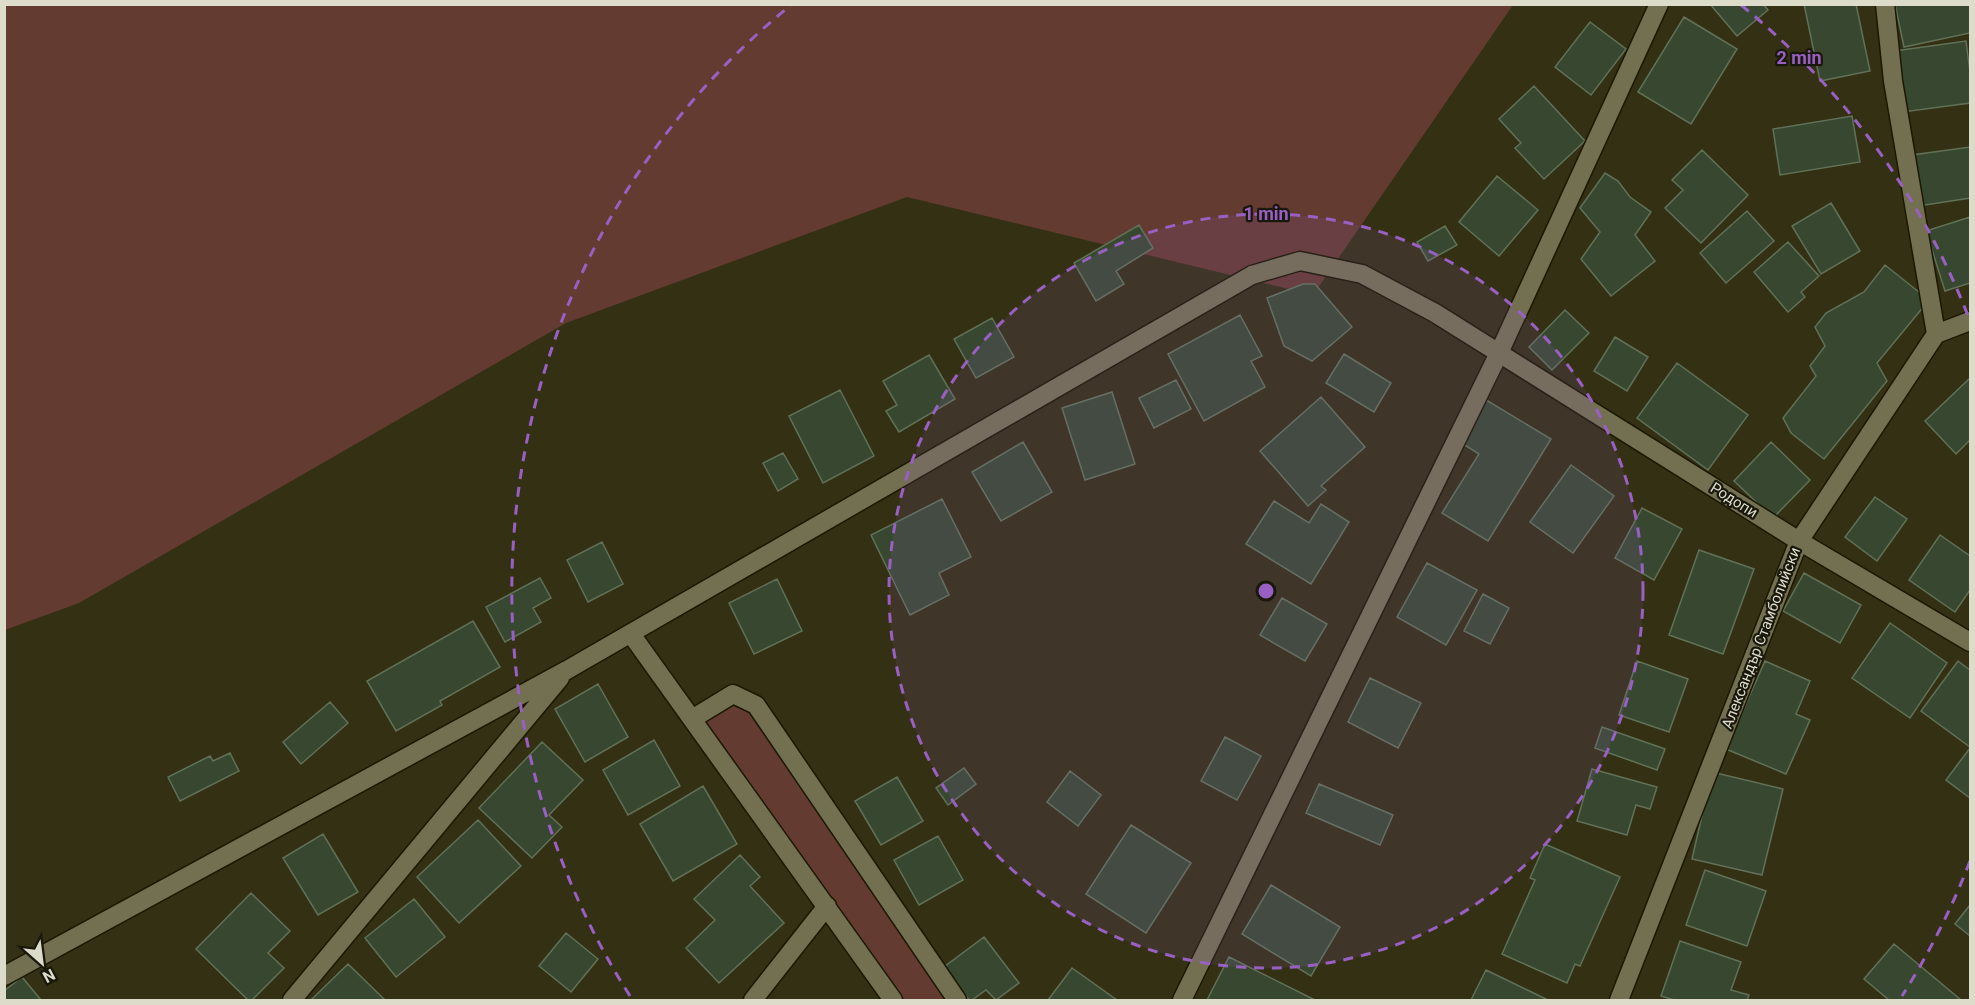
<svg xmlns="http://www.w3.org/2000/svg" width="1975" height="1005" font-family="Roboto,sans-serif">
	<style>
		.green { fill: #633b31 }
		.building { fill: #384830; stroke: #607157; stroke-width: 1.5 }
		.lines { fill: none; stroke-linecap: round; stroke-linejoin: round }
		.street-casing { stroke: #1c1800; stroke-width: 21 }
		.street { stroke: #736f51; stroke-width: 18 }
		.ring { fill: none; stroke: #9860c2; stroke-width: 3; stroke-dasharray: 10 8 }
		.labels { text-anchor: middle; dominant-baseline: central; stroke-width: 4.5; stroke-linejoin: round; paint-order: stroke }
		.street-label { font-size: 15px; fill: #dddbca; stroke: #1a180c }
		.centre { fill: #9860c2; stroke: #1a180c; stroke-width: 3 }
		.ring-label { font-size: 18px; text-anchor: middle; font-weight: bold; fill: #9860c2; stroke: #1a180c; stroke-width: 4.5; stroke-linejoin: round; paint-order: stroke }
	</style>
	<rect width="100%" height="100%" fill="#343014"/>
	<path class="green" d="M4,5H1513L1313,295L907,197L566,323L79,603L5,630Z
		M733,694L756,705L957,1000H893L692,719Z"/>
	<path class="building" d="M1710,4H1763L1768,10L1737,36Z
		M1804,4H1856L1870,71L1820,81Z
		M1895,4H1970V33L1904,47Z
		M1684,17L1737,49L1691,124L1638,92Z
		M1590,22L1626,49L1591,95L1555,67Z
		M1966,41L1970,72V103L1903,112L1895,51Z
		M1534,86L1585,141L1544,179L1515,148L1521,143L1499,119Z
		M1852,116L1860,162L1780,175L1773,129Z
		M1970,147V198L1919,206L1912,155Z
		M1702,150L1748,195L1701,243L1665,208L1683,190L1672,180Z
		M1605,173L1618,181L1630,197L1651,212L1635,235L1655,261L1611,296L1581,259L1600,232L1580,208Z
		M1497,176L1538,210L1499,256L1459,222Z
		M1831,203L1860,251L1821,274L1792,226Z
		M1747,211L1774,241L1726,283L1700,253Z
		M1970,217V283L1945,291L1926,231Z
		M1139,225L1153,248L1116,271L1124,284L1096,301L1074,263Z
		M1445,226L1457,245L1428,261L1417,242Z
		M1788,242L1819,276L1801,292L1805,297L1788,312L1754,272Z
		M1885,265L1929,300L1877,363L1887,381L1824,459L1791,433L1783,418L1816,376L1810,366L1825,346L1815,327L1826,313L1864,292Z
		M1303,284H1315L1352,327L1312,361L1284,346L1267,298Z
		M1565,310L1589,333L1552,370L1529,347Z
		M1240,315L1262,356L1251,361L1265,387L1204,421L1168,354Z
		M992,318L1014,357L976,378L954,339Z
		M1615,337L1648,357L1627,391L1594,371Z
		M1344,354L1391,383L1374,412L1326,383Z
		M929,355L955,399L899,432L886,411L897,405L883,381Z
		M1677,363L1748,415L1708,470L1637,418Z
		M1970,378V440L1956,454L1925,421Z
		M1176,380L1191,409L1154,428L1139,398Z
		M840,390L874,456L823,483L789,416Z
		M1112,392L1135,464L1085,480L1062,408Z
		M1321,397L1365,447L1321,486L1326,490L1308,506L1260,451Z
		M1486,400L1551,439L1488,541L1442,513L1479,454L1460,442Z
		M1023,442L1052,492L1001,521L972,472Z
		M1771,442L1810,480L1773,518L1734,481Z
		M783,453L798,479L778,491L763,463Z
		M1571,465L1614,496L1573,553L1530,522Z
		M1875,497L1907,519L1877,561L1845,537Z
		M942,499L971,557L939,573L949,595L910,615L871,535Z
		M1274,501L1309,523L1321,504L1349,522L1311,584L1246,544Z
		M1642,508L1682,529L1654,580L1615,558Z
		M1940,535L1970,556V590L1955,612L1909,580Z
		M602,542L623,584L588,602L567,560Z
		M1699,550L1754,569L1723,654L1669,635Z
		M1427,563L1477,590L1446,645L1397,617Z
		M1804,573L1861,605L1840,643L1783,611Z
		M540,578L551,598L533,608L541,622L505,642L486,607Z
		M777,579L802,631L754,654L729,603Z
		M1483,594L1509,608L1490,644L1464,631Z
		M1282,598L1327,624L1305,661L1260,635Z
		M473,621L500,667L440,701L442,705L396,731L367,681Z
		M1890,623L1947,663L1910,718L1852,678Z
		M1637,661L1688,679L1669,732L1619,715Z
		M1765,661L1810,681L1796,714L1810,720L1786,774L1726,749Z
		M1958,661L1970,670V747L1921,711Z
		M1370,678L1421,703L1398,748L1348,722Z
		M598,684L628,737L585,762L555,709Z
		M330,702L348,723L301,764L283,742Z
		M1602,727L1665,749L1657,770L1595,748Z
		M1225,737L1261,756L1237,800L1201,781Z
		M654,740L680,786L628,815L603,770Z
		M542,742L583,780L549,815L562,827L532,858L479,808Z
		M1970,748V798L1946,780Z
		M230,753L239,771L180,801L168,777L210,756L213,761Z
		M964,768L976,784L948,805L936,788Z
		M1592,769L1657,787L1650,809L1636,805L1627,835L1577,821Z
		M1070,771L1101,795L1078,826L1047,802Z
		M1712,772L1783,789L1762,875L1692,859Z
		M897,777L923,821L881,845L855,801Z
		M1319,784L1393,815L1380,845L1306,813Z
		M703,786L737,844L673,881L640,824Z
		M478,820L521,866L459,923L417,877Z
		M1131,825L1191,863L1146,933L1086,894Z
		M323,834L358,892L318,915L283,858Z
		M938,836L963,880L919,905L894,860Z
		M1545,844L1620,877L1580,966L1575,964L1567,983L1502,954L1535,880L1530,878Z
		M740,855L760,877L750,886L784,923L719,983L686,948L715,920L694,899Z
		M1705,870L1766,891L1747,946L1686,925Z
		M1271,885L1340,927L1311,976L1242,934Z
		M251,893L290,931L268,953L284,968L252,1000H248L196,949Z
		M414,899L445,937L396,977L365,938Z
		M1970,905V936L1955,924Z
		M566,933L598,959L571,992L539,966Z
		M984,937L1019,983L996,1000L986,990L972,1000H969L944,967Z
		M1680,941L1741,962L1731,990L1749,995L1747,1000H1674L1661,996Z
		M1894,944L1961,1000H1889L1864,979Z
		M1229,957L1313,999L1312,1000H1207Z
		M348,964L385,1000H311Z
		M1072,968L1117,1000H1048Z
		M1486,970L1548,1000H1471Z
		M22,977L41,1000H4V991Z"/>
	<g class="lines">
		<g class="street-casing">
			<path id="street" d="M1885,4L1893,81L1936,334
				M631,634L893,1000
				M692,719L733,694L756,705L957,1000
				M4,976L567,670L1252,275L1300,261L1362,274L1435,313L1799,541L1970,642
				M292,1000L560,678
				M753,1000L827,906
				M1182,1000L1499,353L1659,4
				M1619,1000L1799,541L1936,334L1970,321"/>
		</g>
		<use href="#street" class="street"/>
	</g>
	<circle cx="1266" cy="591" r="377" fill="#9860c2" fill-opacity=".12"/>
	<g class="ring">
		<circle cx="1266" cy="591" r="377"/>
		<path d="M1970 861A754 754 0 0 1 1902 996M630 996A754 754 0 0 1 791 5M1741 5A754 754 0 0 1 1970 321"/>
	</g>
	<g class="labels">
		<g class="street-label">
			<text transform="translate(1734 500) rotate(32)">Родопи</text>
			<text transform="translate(1761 638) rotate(-69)">Александър Стамболийски</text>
		</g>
	</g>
	<circle cx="1266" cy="591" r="9" class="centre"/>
	<g class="ring-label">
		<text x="1799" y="64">2 min</text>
		<text x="1266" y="220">1 min</text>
	</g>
	<rect width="1975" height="1005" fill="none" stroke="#dddbca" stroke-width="12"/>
	<g transform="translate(42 963) rotate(152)" stroke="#1a180c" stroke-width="4.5" paint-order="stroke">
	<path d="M0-4.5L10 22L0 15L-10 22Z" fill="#dddbca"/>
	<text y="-9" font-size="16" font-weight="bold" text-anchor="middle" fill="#dddbca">N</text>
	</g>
</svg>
